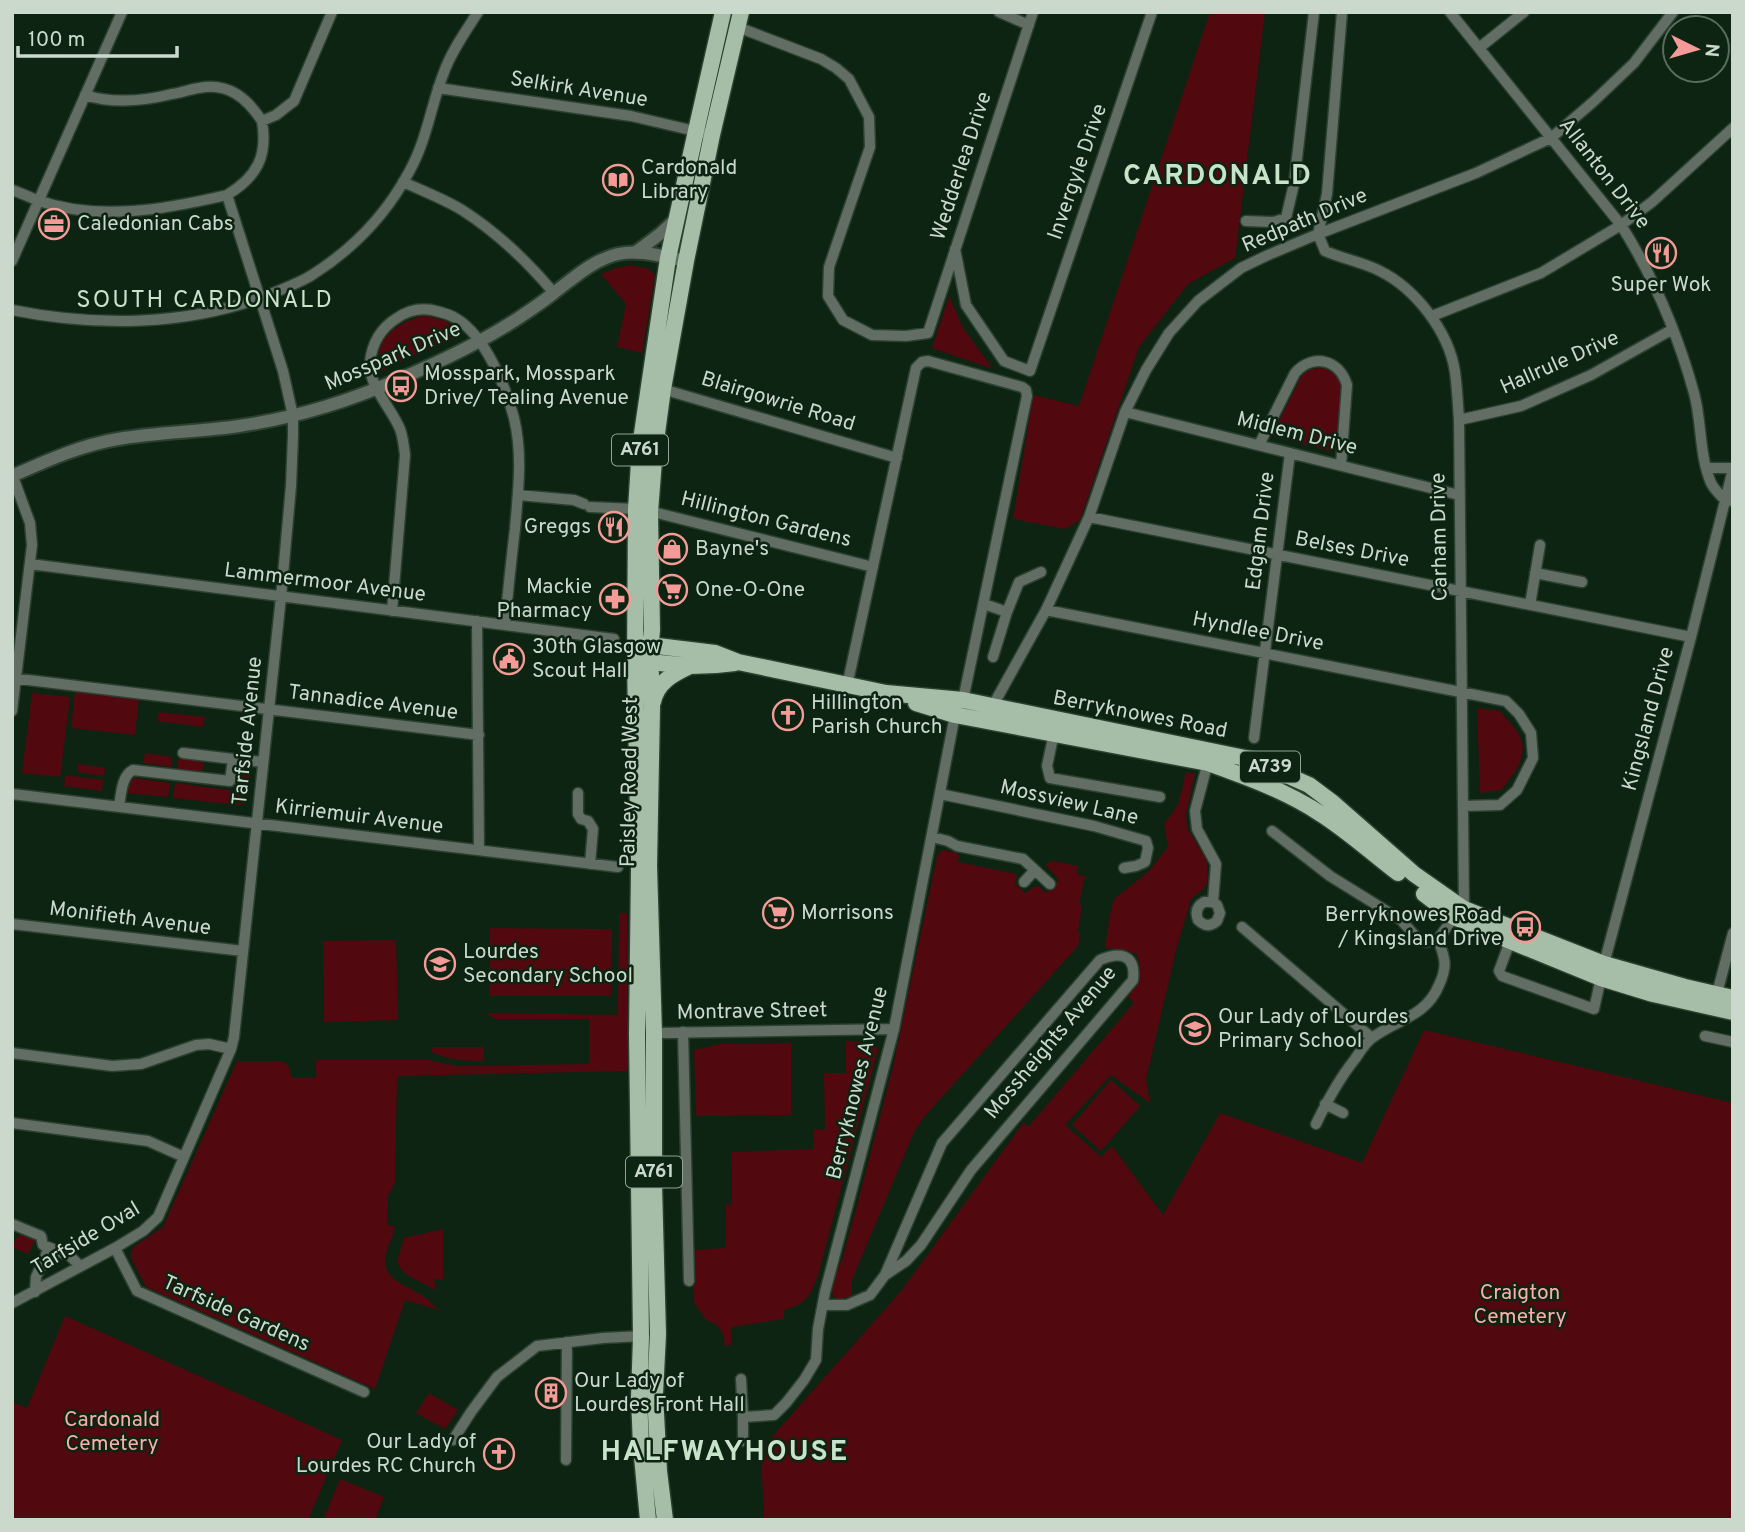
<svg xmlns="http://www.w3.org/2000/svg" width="1745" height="1532" font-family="Overpass,sans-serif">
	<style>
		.green { fill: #51090f }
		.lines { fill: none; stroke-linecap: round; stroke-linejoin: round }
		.minor-casing { stroke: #2b4130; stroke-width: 13 }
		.tertiary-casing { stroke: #2b4130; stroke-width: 16 }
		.primary-casing { stroke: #2b4130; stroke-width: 19 }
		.minor { stroke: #626d63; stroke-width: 10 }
		.tertiary { stroke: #626d63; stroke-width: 12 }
		.primary { stroke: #a6bda8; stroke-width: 16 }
		.labels { text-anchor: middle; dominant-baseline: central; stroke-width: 5; stroke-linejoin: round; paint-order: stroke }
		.shield { fill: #0d2412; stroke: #92a395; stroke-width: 2 }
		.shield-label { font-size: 19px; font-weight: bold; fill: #cbd9cd }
		.street-label { font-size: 21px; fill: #cbd9cd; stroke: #0d2412 }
		.poi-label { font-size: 21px; fill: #cbd9cd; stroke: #0d2412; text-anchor: start }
		.park-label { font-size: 21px; fill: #faafaa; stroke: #0d2412 }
		.quarter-label { font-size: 24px; letter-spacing: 2px; fill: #c7e3ca; stroke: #0d2412 }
		.district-label { font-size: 28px; font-weight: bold; letter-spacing: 2px; fill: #c7e3ca; stroke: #0d2412 }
	</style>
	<rect width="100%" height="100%" fill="#0d2412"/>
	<path class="green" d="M1210,12H1265L1235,258L1188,284L1139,347L1080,520L1065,529L1013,519L1033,395L1079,406Z
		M630,265L649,269L655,275L642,353L617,347L626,304L601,274L616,268Z
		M949,296L963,328L993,369L932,348Z
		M424,315L446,321L459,332L458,336L381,371C372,337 396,324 424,315Z
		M1322,368C1330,370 1336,374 1340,381C1345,393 1339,431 1338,446L1336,450L1332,452L1272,435L1302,375L1311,369Z
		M75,691L139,698L135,735L71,728Z
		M32,693L70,697L60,777L22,773Z
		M1477,708L1500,711C1505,718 1519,731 1521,739C1528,757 1512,777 1501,790L1480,793Z
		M159,712L205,717L203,727L157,721Z
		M145,753L172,757L171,767L143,763Z
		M179,755L204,759L202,774L177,771Z
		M240,762L251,763L247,799L244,804L239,805L173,798L175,783L236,791Z
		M78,764L105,768L104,776L77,772Z
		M1186,772L1195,774L1186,814L1187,828L1206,859L1208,872L1207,883L1203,889L1190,900L1188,910L1177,946L1146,1079L1150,1103L1111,1075L1065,1125L1101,1157L1112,1146L1163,1215L1220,1113L1362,1163L1424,1030L1733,1103V1520H764L761,1451L778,1430L902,1290L1023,1123L1029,1126L1134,1003L1128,996C1140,978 1142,975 1137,954L1122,950L1105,948L1110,914L1114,899L1148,872L1168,847L1164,824L1178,805Z
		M65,775L103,780L102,791L64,786Z
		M135,778L170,783L168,797L126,793L129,781Z
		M946,850L959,854L958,862L1017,874L1015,884L1025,893L1035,886L1039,887L1046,893L1059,880L1045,864L1053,861L1078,866L1077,875L1085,876L1079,905L1082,906L1078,931L1080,935L1078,946L924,1117L914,1132L852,1280V1297H845L841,1301L835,1298L831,1291L834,1275L842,1260L859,1198L893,1066L937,856L941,851Z
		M619,913H627L628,1071L397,1076L395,1182L388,1196L387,1225L395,1227C393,1238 386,1248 385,1259C384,1280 404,1284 418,1293C426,1297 432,1304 439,1310L405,1300L375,1389L146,1287L131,1258V1251L136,1245L163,1227L237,1061H283L289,1067L292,1078H316V1060H427L458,1066L589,1064V1019H495L486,1013L618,1015Z
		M490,928L612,929L611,996H489Z
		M396,940L398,1020L324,1022L323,941Z
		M846,1041L870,1042L877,1047V1053L818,1275C810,1296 807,1304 784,1310V1319L731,1327V1345L725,1346L723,1334L717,1325L705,1319L694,1302L691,1250L725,1248L726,1205L732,1204L731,1152L813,1149L814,1129L825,1130L824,1073H846Z
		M791,1043V1115L696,1116L694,1050L720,1044Z
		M432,1047H484V1061C465,1061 449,1060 431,1052Z
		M1111,1080L1140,1106L1101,1151L1072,1125Z
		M443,1229V1279H434L436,1291C422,1280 402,1278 397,1261L404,1238Z
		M23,1233L35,1240L28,1254L12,1247L17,1237Z
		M65,1316L342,1440L308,1520H12V1402L27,1408Z
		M429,1393L458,1410L445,1429L416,1413Z
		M340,1479L384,1497L375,1520H323Z"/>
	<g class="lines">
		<g class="minor-casing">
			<path id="minor" d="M999,12L1029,25
				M1450,12L1621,225C1653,276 1678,335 1694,393C1702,422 1699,455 1711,483C1714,489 1720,495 1725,500L1733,501
				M735,26L821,59L836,68L849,79L869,117L870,147L829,267L828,296L843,320L872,335L906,336L928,333L1033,12
				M1479,48L1524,12
				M438,88L631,116L712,135
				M85,95C113,104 144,101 172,94C181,93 190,89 199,88C228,82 247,98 262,121
				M403,182C423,191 444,199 462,210C498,233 527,261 554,293
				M12,190C21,193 29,197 37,200C98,222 167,209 227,195
				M1246,221L1274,222L1286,218L1294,184L1314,12
				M955,249L966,305L1004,361L1030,371L1152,12
				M12,261L122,12
				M12,310C97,327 187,326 268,295C283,289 299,283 312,275C353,249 386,215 409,172C427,140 431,105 444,72C452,50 466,31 478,12
				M1432,316L1541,273L1621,225L1652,202L1733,128
				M659,388L897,458
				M1125,412L1459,495
				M1459,420L1521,406L1591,375L1673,329
				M1259,445L1295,373C1313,353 1339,359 1347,385L1341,465
				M1707,468H1733
				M12,474L30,523L32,545L12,711
				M518,495L574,500L584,504
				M590,507L636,509L657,513L873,567
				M1089,517L1691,637
				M30,564L614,639
				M1535,573L1582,582
				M984,604L1007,612L1019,582L1041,572
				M1530,605L1540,545
				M1046,610L1506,701L1519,714L1531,733L1533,758L1517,790L1500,805L1463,806
				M392,611L405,455C404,447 403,437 400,429C391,407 368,386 370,362C372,343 381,328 397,318C407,311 420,308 432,310C441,312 450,314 457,319C485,336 506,387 514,418C523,455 518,492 515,529C511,561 508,592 505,624
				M477,621L479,850
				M993,657L1007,612
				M12,678L479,735
				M991,709L1046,610L1089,517L1125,412L1146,370L1169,333L1198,301L1241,268L1268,255L1318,234L1476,173L1551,138L1593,102L1634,63L1673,12
				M1054,733L1047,766L1050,778L1160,797
				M1254,738L1290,453
				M1209,758L1195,811L1197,829L1216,864L1213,902L1217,905L1220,913L1217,921C1210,927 1204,926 1198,920C1195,912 1197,906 1204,902H1213
				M233,759L263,762
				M578,793V814L581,819L588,821L593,829L590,864
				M12,794L618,867
				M940,794L1094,826L1146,841L1148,848L1145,862L1136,866L1124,868
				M119,807C121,796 121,776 133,770L230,781L233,759L183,753
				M1272,831L1330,876L1401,920L1418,939L1427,942L1438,939L1454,917L1464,909L1459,420C1458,404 1457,387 1455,372C1449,332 1416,289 1380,271C1363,262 1343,259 1325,251L1318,234L1327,194L1342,12
				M932,837L948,841L957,846L1023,859L1050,884
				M1024,882L1035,870
				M12,924L243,951
				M1242,927L1372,1038
				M1512,936L1499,971L1502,976L1594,1009L1604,964L1691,637L1733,469
				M1716,997L1733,933
				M683,1032L689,1281
				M654,1033L894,1029
				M1705,1036L1733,1042
				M12,1053L112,1066L141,1064L196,1045L209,1044L231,1049
				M1325,1104L1343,1113
				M12,1123L148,1141L184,1157
				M1316,1124C1327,1101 1339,1079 1355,1059C1360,1052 1365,1043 1372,1038C1397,1019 1426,1017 1439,985C1448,966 1445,958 1438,939
				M12,1224L41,1236L43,1245L70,1256L80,1266
				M115,1248L137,1291L364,1392
				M35,1292L36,1277L49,1248
				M12,1303L115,1248L143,1231L158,1217L231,1049L234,1037L281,597L291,486L293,436V416L283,371L227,195C257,177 268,156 262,121L276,115L294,101L332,12
				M823,1305H847L870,1295L885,1275L942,1143L1100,960C1121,951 1136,955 1133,980L971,1170L921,1245L906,1261L885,1275
				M741,1379L743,1417L774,1415L786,1403L804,1380L816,1360L818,1329L825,1292L894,1029L955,715L963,700L1027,396L1026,390L1022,387L928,361L922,362L916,368L847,686
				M743,1417V1441
				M453,1440L471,1412L497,1377L537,1346L603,1338L643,1336
				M566,1460L567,1342"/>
		</g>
		<g class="tertiary-casing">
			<path id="tertiary" d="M636,252L660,234L677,218
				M12,476C46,461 81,445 118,439C158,432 199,432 239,426C294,418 347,402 397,380C440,362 482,342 520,317C532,309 544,301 555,292C575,277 593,260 618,254C640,249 664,257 686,261"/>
		</g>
		<g class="primary-casing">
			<path id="primary" d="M641,644L715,653L738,662L886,693L963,700L1250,759L1309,785L1333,803L1414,874L1464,909L1604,964L1685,987L1733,998
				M639,661L690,666L716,665L735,663
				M653,702C657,682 673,674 690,666
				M916,703L955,715L1208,763C1247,777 1286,791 1321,814C1348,831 1373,854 1398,873
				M1424,894L1454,917L1510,941L1601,978L1653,994L1733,1012
				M648,1520L641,1446L639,1397L641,1337L637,1034L639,870L635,661L636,509L640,447L668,258L696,131L723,12
				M665,1520L659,1471L655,1394L658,1334L654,1185V1033L649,866L652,708L651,674L649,662L652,630L650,512L655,448L663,389L686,261L712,135L741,12"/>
		</g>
		<use href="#minor" class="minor"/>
		<use href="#tertiary" class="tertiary"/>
		<use href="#primary" class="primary"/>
	</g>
	<defs>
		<g id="library-ring" transform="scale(1.575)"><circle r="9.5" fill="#0d2412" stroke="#f59b97" stroke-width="1.5"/><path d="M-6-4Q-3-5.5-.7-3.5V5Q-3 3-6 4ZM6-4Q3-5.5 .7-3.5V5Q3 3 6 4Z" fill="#f59b97"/></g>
		<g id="office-ring" transform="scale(1.575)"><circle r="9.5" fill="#0d2412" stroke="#f59b97" stroke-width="1.5"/><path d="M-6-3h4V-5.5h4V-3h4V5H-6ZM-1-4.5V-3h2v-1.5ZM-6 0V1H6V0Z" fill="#f59b97"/></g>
		<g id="restaurant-ring" transform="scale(1.575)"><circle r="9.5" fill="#0d2412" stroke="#f59b97" stroke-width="1.5"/><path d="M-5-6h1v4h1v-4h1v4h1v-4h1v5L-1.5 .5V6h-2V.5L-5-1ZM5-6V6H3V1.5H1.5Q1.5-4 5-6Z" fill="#f59b97"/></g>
		<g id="bus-ring" transform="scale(1.575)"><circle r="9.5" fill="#0d2412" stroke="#f59b97" stroke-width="1.5"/><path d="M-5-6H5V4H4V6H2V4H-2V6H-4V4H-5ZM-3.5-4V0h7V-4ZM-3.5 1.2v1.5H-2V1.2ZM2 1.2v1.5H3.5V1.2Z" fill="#f59b97"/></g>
		<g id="shop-ring" transform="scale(1.575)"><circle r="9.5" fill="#0d2412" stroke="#f59b97" stroke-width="1.5"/><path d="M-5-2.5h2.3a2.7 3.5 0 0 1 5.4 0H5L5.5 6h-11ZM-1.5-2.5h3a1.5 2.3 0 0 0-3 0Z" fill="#f59b97"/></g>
		<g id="supermarket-ring" transform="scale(1.575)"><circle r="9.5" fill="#0d2412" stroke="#f59b97" stroke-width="1.5"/><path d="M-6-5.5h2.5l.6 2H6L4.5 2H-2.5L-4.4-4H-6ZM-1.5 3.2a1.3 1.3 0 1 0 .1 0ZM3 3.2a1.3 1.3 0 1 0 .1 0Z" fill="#f59b97"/></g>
		<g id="pharmacy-ring" transform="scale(1.575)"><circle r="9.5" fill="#0d2412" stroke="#f59b97" stroke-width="1.5"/><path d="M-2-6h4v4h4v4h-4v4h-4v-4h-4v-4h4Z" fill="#f59b97"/></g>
		<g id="civic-ring" transform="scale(1.575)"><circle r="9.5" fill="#0d2412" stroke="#f59b97" stroke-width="1.5"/><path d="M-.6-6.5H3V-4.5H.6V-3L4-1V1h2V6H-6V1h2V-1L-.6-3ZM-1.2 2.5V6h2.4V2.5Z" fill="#f59b97"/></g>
		<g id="church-ring" transform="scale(1.575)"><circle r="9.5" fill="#0d2412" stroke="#f59b97" stroke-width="1.5"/><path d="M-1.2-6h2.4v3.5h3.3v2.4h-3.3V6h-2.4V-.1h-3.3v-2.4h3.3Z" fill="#f59b97"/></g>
		<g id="school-ring" transform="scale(1.575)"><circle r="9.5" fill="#0d2412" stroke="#f59b97" stroke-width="1.5"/><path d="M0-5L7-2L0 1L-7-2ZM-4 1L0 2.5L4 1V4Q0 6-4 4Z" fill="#f59b97"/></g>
		<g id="building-ring" transform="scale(1.575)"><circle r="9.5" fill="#0d2412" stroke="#f59b97" stroke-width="1.5"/><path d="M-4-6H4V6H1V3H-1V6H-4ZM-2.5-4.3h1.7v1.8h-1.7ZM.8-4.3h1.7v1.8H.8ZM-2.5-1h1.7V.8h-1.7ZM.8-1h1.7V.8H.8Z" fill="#f59b97"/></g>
	</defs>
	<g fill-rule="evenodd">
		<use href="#library-ring" x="618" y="180"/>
		<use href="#office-ring" x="54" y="224"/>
		<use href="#restaurant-ring" x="1661" y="253"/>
		<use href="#bus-ring" x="401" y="386"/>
		<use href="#restaurant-ring" x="614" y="527"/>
		<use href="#shop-ring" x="672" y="549"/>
		<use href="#supermarket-ring" x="672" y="590"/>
		<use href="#pharmacy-ring" x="615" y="599"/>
		<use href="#civic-ring" x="509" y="659"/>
		<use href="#church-ring" x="788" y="715"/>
		<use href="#supermarket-ring" x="778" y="913"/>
		<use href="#bus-ring" x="1525" y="927"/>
		<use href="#school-ring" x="440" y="964"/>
		<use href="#school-ring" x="1195" y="1029"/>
		<use href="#building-ring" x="551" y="1393"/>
		<use href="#church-ring" x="499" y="1454"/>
	</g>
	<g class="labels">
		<g class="shield">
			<rect x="612" y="434.5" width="56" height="31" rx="5"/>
			<rect x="1240" y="751.5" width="60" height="31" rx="5"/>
			<rect x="626" y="1156.5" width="56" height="31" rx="5"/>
		</g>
		<g class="shield-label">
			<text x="640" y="450">A761</text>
			<text x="1270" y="767">A739</text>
			<text x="654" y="1172">A761</text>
		</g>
		<g class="street-label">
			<text transform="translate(579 90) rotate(9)">Selkirk Avenue</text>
			<text transform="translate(962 166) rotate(-72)">Wedderlea Drive</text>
			<text transform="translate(1078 172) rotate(-71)">Invergyle Drive</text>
			<text transform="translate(1604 174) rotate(52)">Allanton Drive</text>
			<text transform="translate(1305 221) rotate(-23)">Redpath Drive</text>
			<text transform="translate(393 357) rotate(-23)">Mosspark Drive</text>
			<text transform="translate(1560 363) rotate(-24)">Hallrule Drive</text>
			<text transform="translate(778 402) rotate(17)">Blairgowrie Road</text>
			<text transform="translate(1297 434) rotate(14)">Midlem Drive</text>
			<text transform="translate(766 520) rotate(14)">Hillington Gardens</text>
			<text transform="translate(1261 531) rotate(-83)">Edgam Drive</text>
			<text transform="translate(1440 537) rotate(-91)">Carham Drive</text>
			<text transform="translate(1352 550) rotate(11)">Belses Drive</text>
			<text transform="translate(325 583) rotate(7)">Lammermoor Avenue</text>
			<text transform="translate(1258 632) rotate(11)">Hyndlee Drive</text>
			<text transform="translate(373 703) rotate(7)">Tannadice Avenue</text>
			<text transform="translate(1140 715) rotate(11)">Berryknowes Road</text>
			<text transform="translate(1649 719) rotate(-75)">Kingsland Drive</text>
			<text transform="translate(248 731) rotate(-84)">Tarfside Avenue</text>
			<text transform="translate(630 782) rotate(-89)">Paisley Road West</text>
			<text transform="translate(1069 803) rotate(13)">Mossview Lane</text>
			<text transform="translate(359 817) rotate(7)">Kirriemuir Avenue</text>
			<text transform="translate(130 919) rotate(7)">Monifieth Avenue</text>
			<text transform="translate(752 1012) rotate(-1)">Montrave Street</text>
			<text transform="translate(1051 1043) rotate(-50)">Mossheights Avenue</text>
			<text transform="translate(858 1083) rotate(-76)">Berryknowes Avenue</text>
			<text transform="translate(86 1239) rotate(-31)">Tarfside Oval</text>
			<text transform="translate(236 1314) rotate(24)">Tarfside Gardens</text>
		</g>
		<g class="poi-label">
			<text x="641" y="168">Cardonald<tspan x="641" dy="24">Library</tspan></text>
			<text x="77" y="224">Caledonian Cabs</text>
			<text x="1661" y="285" text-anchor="middle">Super Wok</text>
			<text x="424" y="374">Mosspark, Mosspark<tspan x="424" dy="24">Drive/ Tealing Avenue</tspan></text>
			<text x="591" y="527" text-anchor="end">Greggs</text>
			<text x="695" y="549">Bayne's</text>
			<text x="592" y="587" text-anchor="end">Mackie<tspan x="592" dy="24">Pharmacy</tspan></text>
			<text x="695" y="590">One-O-One</text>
			<text x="532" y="647">30th Glasgow<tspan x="532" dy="24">Scout Hall</tspan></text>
			<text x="811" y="703">Hillington<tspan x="811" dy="24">Parish Church</tspan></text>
			<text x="801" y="913">Morrisons</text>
			<text x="1502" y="915" text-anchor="end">Berryknowes Road<tspan x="1502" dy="24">/ Kingsland Drive</tspan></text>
			<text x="463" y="952">Lourdes<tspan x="463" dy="24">Secondary School</tspan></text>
			<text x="1218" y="1017">Our Lady of Lourdes<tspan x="1218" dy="24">Primary School</tspan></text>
			<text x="574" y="1381">Our Lady of<tspan x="574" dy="24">Lourdes Front Hall</tspan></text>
			<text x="476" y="1442" text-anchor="end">Our Lady of<tspan x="476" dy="24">Lourdes RC Church</tspan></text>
		</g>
		<g class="park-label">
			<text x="1520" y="1293">Craigton<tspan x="1520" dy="24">Cemetery</tspan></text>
			<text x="112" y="1420">Cardonald<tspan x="112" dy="24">Cemetery</tspan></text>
		</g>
		<g class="quarter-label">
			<text x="205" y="301">SOUTH CARDONALD</text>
		</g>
		<g class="district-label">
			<text x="1218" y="177">CARDONALD</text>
			<text x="725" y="1453">HALFWAYHOUSE</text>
		</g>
	</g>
	<rect width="1745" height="1532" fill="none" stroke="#cbd9cd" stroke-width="28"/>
	<g transform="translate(1696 49) rotate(95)"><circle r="33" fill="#0d2412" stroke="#596c5d" stroke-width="2"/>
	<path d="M0-5L12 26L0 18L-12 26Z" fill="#f59b97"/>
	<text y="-10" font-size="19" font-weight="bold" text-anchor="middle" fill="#cbd9cd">N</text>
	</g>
	<path d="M18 46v10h159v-10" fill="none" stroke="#cbd9cd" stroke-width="3.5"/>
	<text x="28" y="46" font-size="21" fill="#cbd9cd" stroke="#0d2412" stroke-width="5" paint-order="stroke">100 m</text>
</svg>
